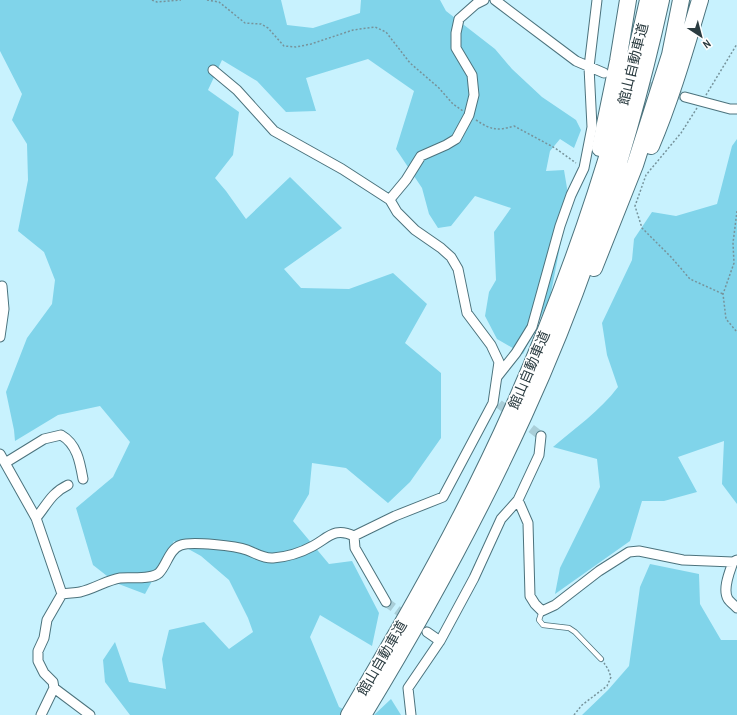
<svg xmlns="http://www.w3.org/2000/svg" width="737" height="715" font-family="'Archivo Narrow','Noto Sans JP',sans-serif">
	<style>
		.green { fill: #80d4ea }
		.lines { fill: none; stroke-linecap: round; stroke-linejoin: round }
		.minor-tunnel { stroke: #a9ced8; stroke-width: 9; stroke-dasharray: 9 4.5; stroke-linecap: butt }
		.service-casing { stroke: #4c737d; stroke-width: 6 }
		.minor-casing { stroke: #4c737d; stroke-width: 11 }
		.motorway-casing { stroke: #4c737d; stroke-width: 18 }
		.path { stroke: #76939b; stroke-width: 1.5; stroke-dasharray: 2 2; stroke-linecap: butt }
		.service { stroke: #fff; stroke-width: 4.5 }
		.minor { stroke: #fff; stroke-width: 9 }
		.motorway { stroke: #fff; stroke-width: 16 }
		.labels { text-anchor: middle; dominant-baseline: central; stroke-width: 3; stroke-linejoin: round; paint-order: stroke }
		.street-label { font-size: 14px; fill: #2b3c41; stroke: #fff }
	</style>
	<rect width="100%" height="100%" fill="#c8f2fe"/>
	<path class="green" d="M0,0H281L287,25L313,28L360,13L361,0H440L446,11L495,49L512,69L542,97L576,120L581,130L574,148L560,139L550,151L546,171L564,170L569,200L550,298L523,354L497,339L485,316L489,292L496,280L494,232L511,208L475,196L451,226L438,228L429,214L422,188L396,149L414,91L368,59L306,78L316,111L286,112L257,81L222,60L208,90L239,112L233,155L215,178L226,191L246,219L290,177L342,228L284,269L301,288L349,289L393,273L427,304L405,343L441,373V438L410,482L388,503L346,468L312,463L309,494L293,521L329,564L352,561L379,613L372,646L320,615L310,637L339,707L355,715H130L105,682L103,660L115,642L129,682L166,689L162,659L169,630L204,622L229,649L253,632L248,618L229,580L201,556L174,541L145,594L116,583L93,565L76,508L113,477L130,442L100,406L58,415L15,441L14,430L6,392L27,338L52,304L55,280L44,252L18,231L28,180L27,144L12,120L22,94L0,51Z
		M737,139V504L722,484L724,441L678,457L697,492L664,501H642L630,541L555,594L560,568L600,487L597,459L553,447C575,428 600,411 618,387L607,355L602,323L632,260L634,239L652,212L676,216L717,204L732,146Z
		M650,564L699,574L700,604L721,640H737V715H582L608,690L629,666L640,587Z
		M391,699L401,715H374Z"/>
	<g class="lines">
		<path class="minor-tunnel" d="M636,82L685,97
			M499,404L541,436
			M386,602L427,632"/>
		<g class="service-casing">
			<path id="service" d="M542,611L539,620L543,625L569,628L575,632L601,659"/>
		</g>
		<g class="minor-casing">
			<path id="minor" d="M495,0L576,61L604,73
				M213,70L237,90L274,131L342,169L390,200
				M685,97L730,109H737
				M0,337L4,309L2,286
				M497,377L516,353L532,327L560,226L571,195L584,168L592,127L589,67L597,0
				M0,454L36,518L62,594L47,620L44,638L38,651V661L44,673L53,682L54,688L41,715
				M5,463L44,439L61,435C77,444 80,462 83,479
				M518,500L528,523L530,596L535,604L542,611L555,605L599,571L629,552L639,551L683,560L733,562L737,560
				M36,518C47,505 51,493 68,485
				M354,536L395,516L443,497L493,403L499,362L491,345L467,313L458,269L451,257L441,248L415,230L397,212L390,200L391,198L406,180L421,156L446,145L456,139L469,115L474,95L472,75L456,48V33L459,19L476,4L484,0
				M354,536L355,548L386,602
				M733,562C730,571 722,589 728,599C730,602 734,605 737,608
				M62,594C68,593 75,593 80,592C94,589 107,580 120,578C131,577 151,580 159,573C167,565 169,549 181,545C192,541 236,546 247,550C255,553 264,559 273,558C286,557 302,552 313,546C329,537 335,527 354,536
				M427,632L440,641
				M54,688L90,715
				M411,715L408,688L440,641L474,578L501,519L518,500L539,455L541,436"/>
		</g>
		<g class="motorway-casing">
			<path id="motorway" d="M651,146C671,99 685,50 700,0
				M600,148L618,61L628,0
				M594,268L635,165L670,55L681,0
				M349,715C408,616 466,514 513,408C571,277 618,140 648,0
				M363,715C422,618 477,518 524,415C584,284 630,141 661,0"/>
		</g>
		<path class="path" d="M152,0L157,2L181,0
			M207,0L219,2L245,23L261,24L268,28L284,46L296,47L311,44L353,30L375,27L386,32L410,63L439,88L453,104L463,111
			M706,95L737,44
			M697,108L681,133L646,175L635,206L642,228L671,257L690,279L723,294
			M476,120C491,130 497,131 514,126L555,148L576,163
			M737,211L733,243L734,263L723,294L726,319L737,332
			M574,715L582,705L607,686L611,677L608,669L604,663"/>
		<use href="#service" class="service"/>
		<use href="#minor" class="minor"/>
		<use href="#motorway" class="motorway"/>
	</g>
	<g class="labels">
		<g class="street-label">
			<text transform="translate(633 64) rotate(-76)">館山自動車道</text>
			<text transform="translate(529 370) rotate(-67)">館山自動車道</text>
			<text transform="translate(382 658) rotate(-60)">館山自動車道</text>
		</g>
	</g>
	<g transform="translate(701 36) rotate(144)" stroke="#ffffff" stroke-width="3" paint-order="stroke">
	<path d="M0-3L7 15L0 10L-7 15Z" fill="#2b3c41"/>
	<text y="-6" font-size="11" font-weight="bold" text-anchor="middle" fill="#2b3c41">N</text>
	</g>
</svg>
